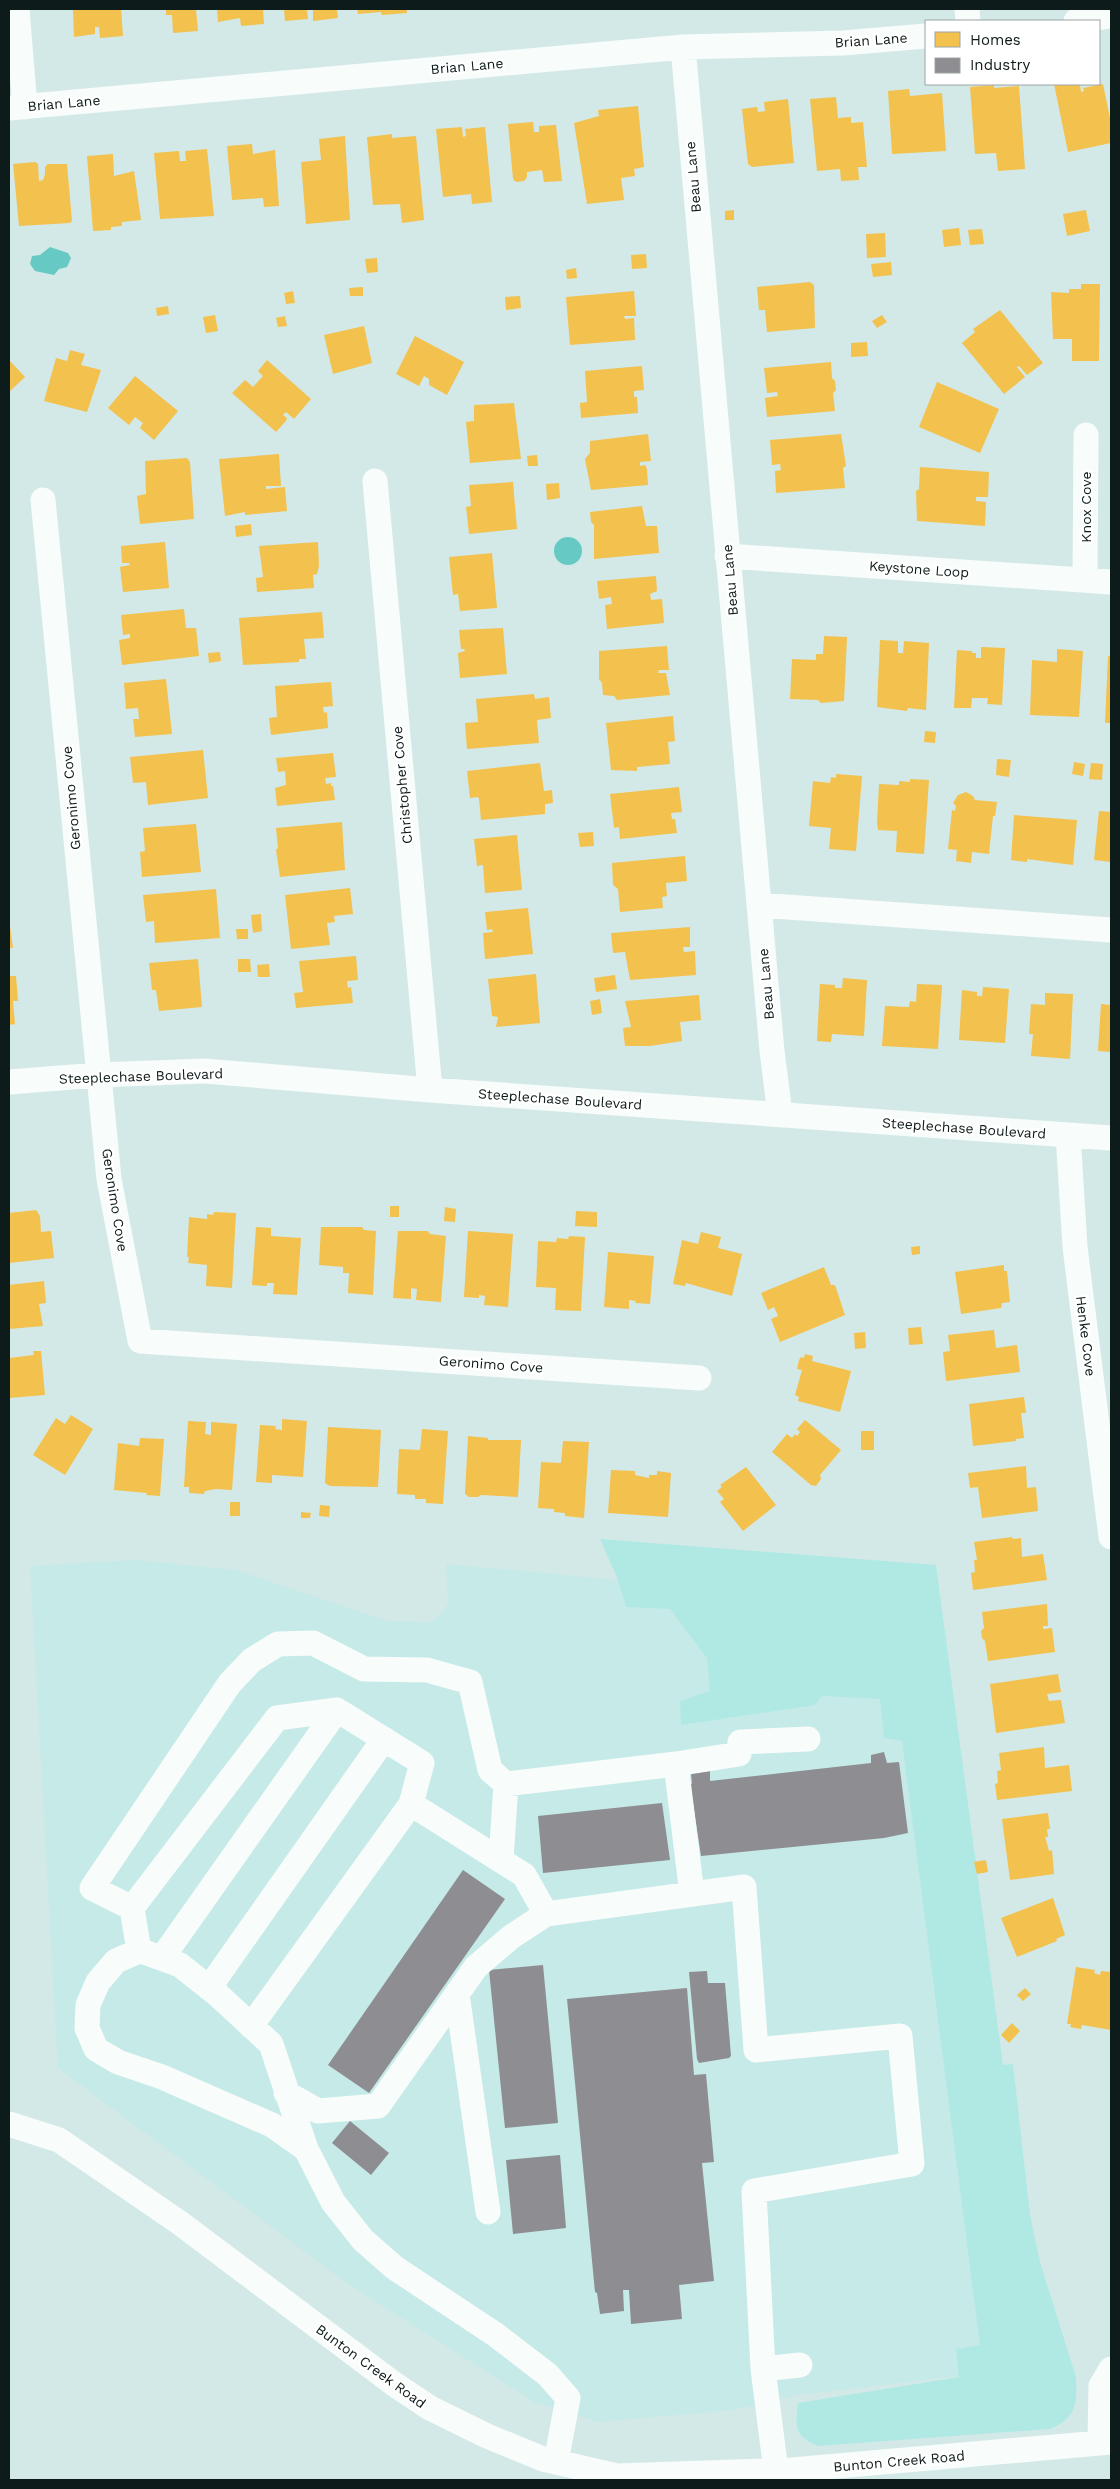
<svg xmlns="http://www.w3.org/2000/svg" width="1120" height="2489" font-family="'Work Sans',sans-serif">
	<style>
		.built { fill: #c5eae7 }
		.green { fill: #b0e9e4 }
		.water { fill: #67c9c3 }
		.homes { fill: #f2c14e }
		.industry { fill: #8d8d92 }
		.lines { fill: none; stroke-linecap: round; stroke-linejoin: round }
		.minor { stroke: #f8fcfb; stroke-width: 25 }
		.labels { text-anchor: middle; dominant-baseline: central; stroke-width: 5; stroke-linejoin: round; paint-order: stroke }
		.street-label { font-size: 14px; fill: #0d1b1a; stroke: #fff }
	</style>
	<rect width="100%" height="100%" fill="#d3e9e7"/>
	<path class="built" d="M135,1560L236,1570L387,1621L433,1622L448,1604L446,1564L618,1580L626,1607L670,1609L707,1658L710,1691L880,1699L884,1738L902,1741L980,2346L956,2349L960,2376L798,2395L734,2410L598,2422L534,2402L348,2284L58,2068L30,1566Z"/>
	<path class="green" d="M600,1539L936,1565L1003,2065L1013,2064L1030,2215L1040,2262L1076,2377C1077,2404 1077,2418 1050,2429L818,2446C794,2436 795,2426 798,2403L959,2377L956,2349L980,2345L902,1741L884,1738L880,1699L822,1696L815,1705L681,1725L680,1701L710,1691L707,1658L670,1609L626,1607L618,1580Z"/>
	<path class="water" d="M50,247L68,253L71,258L67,267L59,269L54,275L35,271L30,264L32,256L40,255Z
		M554 551a14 14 0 1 1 28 0a14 14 0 1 1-28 0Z"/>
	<path class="homes" d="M73,9H121L123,36L100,38L99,27H95V34L74,37Z
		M166,9H196L198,31L173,33L172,15H166Z
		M217,9H263L264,24L241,26L240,18L218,22Z
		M284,9H307L308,19L285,21Z
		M313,9H337L338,18L313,21Z
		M357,9H407V13L382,15L381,12L358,14Z
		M1054,84H1080L1081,92L1084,91L1083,88L1103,84L1111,123V143L1068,152Z
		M994,85V88L1019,86L1025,169L998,171L996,153L975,154L970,87Z
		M909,89L910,96L942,93L946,151L892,154L888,91Z
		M836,97L838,118L851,117V123L863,122L867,167H858L859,180L841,181L840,169L817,171L810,99Z
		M788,99L794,163L752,167L748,164L742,109L757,107L758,112L765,111L764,102Z
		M638,106L644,167L634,169L635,176L621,178L624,200L587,204L574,123L599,116L598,110Z
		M533,122L534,132H539V126L556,125L562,181L544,182L542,170L527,172V177L524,181L516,182L513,179L508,124Z
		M462,127L463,137L466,136L465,129L485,127L492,202L472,204L471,194L443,197L436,129Z
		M392,134V138L416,136L424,220L402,223L400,204L373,205L367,137Z
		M345,136L350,220L306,224L301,162L321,160L319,139Z
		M252,144L253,154L275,150L279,206L264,207L263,198L232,200L227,146Z
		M207,149L214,216L160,219L154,153L179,151L180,161H186L185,151Z
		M113,154L114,176L134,171L141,220L122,222V226L111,227V230L93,231L87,156Z
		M35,162L38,164L39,181L43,180L45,174V167L48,164H67L72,221L70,223L19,226L13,164Z
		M734,210V220H725V211Z
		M1086,210L1090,231L1067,236L1063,214Z
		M959,228L961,245L944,247L942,230Z
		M982,229L984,244L970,245L968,230Z
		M885,233L886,257L867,258L866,234Z
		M646,254L647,268L632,269L631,255Z
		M377,258L378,272L367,273L365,259Z
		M891,262L892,275L873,277L871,264Z
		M576,268L577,278L567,279L566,270Z
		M810,282L814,285L815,328L767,332L765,310H759L757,287Z
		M1081,284H1100L1099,361H1072V339H1053L1051,292L1069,293V289H1081Z
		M363,287V296H350L349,288Z
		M293,291L295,303L286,304L284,293Z
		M634,291L636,316H624L625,319L634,318L635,340L570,345L566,297Z
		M520,296L521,308L506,310L505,297Z
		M168,306L169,314L157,316L156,308Z
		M1000,310L1043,363L1027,375L1019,366L1017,367L1025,377L1004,394L962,343L975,332L973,329Z
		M215,315L218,331L206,333L203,317Z
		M882,315L887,322L877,328L872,321Z
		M285,316L287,326L278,327L276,318Z
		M364,326L372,363L333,374L324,335Z
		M415,336L464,362L447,395L429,385V379L424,376L419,386L396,374Z
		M867,342L868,356L851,357V343Z
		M70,350L85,354L81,365L101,370L87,412L44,401L56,358L67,361Z
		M9,360L25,377L9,392Z
		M267,360L311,399L294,419L286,412L283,415L287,418L286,421L276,432L232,393L245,380L253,387L263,376L258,371Z
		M831,362L832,378L835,381L836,390L833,393L835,411L767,417L765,398L778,396L777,392L767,393L764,368Z
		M642,366L644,390L634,391V397H637L638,413L581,418L580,403L587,402L585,371Z
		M135,376L178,411L154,440L140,428L143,423L135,417L129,425L108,408Z
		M937,382L999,409L980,453L919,427Z
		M514,403L521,459L470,463L466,422L474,421V405Z
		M648,434L651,461L640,462V466L645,465L647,469L648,485L591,490L585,459L590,453V441Z
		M841,434L846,466L843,468L845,488L776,493L775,471L781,470L780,464L772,465L770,440Z
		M279,454L281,486H266V489L285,487L287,511L245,515V512L225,516L219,459Z
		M537,455L538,466H528L527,456Z
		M187,458L190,462L194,519L140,524L137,496L146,494L145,461Z
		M920,467L989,472L988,497H976V501L986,502L985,526L917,521L916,491L919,489Z
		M513,482L517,529L469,534L466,507L471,506L469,485Z
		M559,483L560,498L547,500L546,484Z
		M642,506L646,526H657L659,553L594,559V525L591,522L590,512Z
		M251,524L252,535L236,537L235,526Z
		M165,542L169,588L123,592L120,567L130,565L129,563H122L121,546Z
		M318,542L319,566L317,574L313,575L314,588L257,592L256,578L263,577L259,546Z
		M492,553L497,608L460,611L458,594L453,595L449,557Z
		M656,576L657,591L650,594L651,600L662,599L664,623L607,629L605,605L612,604L611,597L599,599L597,581Z
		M184,609L186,628H196L199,656L122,665L119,640L130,638V634L123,635L121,615Z
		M322,612L324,638L304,639L306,659H299V662L243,665L239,618Z
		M503,628L507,674L460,678L458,653L465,651L464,649H461L459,630Z
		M824,636L847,637L844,701L821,703L818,700L790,699L792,659L816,660V654H823Z
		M880,640L898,641V653H903L904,641L929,643L926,710L908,708L907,711L877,707Z
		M667,646L669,670H659L658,673H666L670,695L617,700L614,696L603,695L602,683L599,679V651Z
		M981,647L1005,648L1002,705L987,704L988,698H972L971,708H954L957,650L972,651V653H976V658H981Z
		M1057,649L1083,651L1079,717L1030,715L1032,660L1057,662Z
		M220,652L221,661L209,663L208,653Z
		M1108,656H1111V723H1105Z
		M166,679L172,734L135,737L133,719H139L138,708L126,709L124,683Z
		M331,682L333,706L323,707L324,713L327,712L328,728L271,735L269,718L277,717L275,686Z
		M534,694L535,699L549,697L551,718L537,720L539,743L467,749L465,723L478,722L476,699Z
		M673,716L675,741L668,742L670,764L637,767V771L611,770L606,723Z
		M925,731L936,732L935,743L924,742Z
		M203,750L208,798L148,805L146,782L133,783L130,757Z
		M333,753L336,777L325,778L326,784L331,783V786H333L335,800L277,806L275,788L286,785L285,771L278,772L276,758Z
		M997,759L1011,760L1009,777L996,775Z
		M1074,762L1085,764L1083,776L1072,774Z
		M540,763L544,791L552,790L553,803L545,804V814L481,820L479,799L478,797L470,798L467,771Z
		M1091,763L1103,764L1102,780L1089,779Z
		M836,774L862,776L856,851L829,849L831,828L809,826L813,781L830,783L831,777L836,778Z
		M910,779L929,780L924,854L896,852L897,831L878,830L877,823L879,784L899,785V781L910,782Z
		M679,787L682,812L671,813L672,819H675L677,833L620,839L619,827L614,828L610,794Z
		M966,792L973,796L975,800L997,802L995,816H993L989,854L972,852L971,863L956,861L957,850L948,849L952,810L955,811L956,806L953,803L958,795Z
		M1099,811L1111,812V862L1094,860Z
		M1014,815L1077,820L1073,865L1027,859V862L1011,860Z
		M342,822L345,870L280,877L276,850L278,848L276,828Z
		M196,824L201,872L142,877L140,852L145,851L143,828Z
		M593,832L594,846L580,847L578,833Z
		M517,835L522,890L485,893L483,865L477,866L474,839Z
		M685,856L687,881L666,883L667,896L662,897L663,908L620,912L618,889L613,885L612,863Z
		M350,888L353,914L334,916L335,922L327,923L330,945L291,949L285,895Z
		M216,889L220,938L155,943L154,921L146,922L143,895Z
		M528,908L533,954L485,959L483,933L493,932L492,929L487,930L485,912Z
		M261,914L262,931L253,933L251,915Z
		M9,919L13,948H9Z
		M690,927V947H683L684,952L695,951L696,975L630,980L625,952L613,953L611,933Z
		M236,929H248V939H237Z
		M356,956L358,980L347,981L348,988L351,987L353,1003L296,1008L294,993L303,992L299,961Z
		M198,959L202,1007L159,1011L156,990H152L149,963Z
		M238,959H250L251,972H238Z
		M269,964L270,977H258L257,965Z
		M536,974L540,1023L496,1027L498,1017L492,1016L488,979Z
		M615,975L617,989L596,992L594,978Z
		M9,976H16L18,1001H13L15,1024L9,1025Z
		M843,978L867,980L864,1036L832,1034L831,1042L817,1041L820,984L835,985V988H842Z
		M917,984L942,985L938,1049L882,1046L885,1006L909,1007L910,1001L916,1002Z
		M983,987L1009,989L1005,1043L959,1040L962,990L977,992V996H982Z
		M1045,993L1073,994L1070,1059L1031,1056L1033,1034H1029L1031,1004L1045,1005Z
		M699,995L701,1020L680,1022L682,1041L650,1046H625L623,1028L631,1027L625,1001Z
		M600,999L602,1013L592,1015L590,1001Z
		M1101,1004L1111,1005V1052L1098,1051Z
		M390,1206H399V1217H390Z
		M445,1207L456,1209L455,1222L444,1221Z
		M36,1210L40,1216L41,1232L51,1231L54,1258L9,1263V1213Z
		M576,1211L597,1212V1227L575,1226Z
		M214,1212L236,1213L232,1288L206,1286L207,1265L188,1263L189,1257H187L189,1217L207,1219V1214L213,1215Z
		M256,1227L271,1228V1236L301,1238L297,1295L273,1294L274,1283H267V1286L252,1285Z
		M321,1227H362L364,1230L376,1231L373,1295L348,1293L349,1273H343V1267L319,1265Z
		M398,1231H428L430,1234L446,1236L441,1302L416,1300L417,1289L411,1288V1299L393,1298Z
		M468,1231L513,1234L508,1307L484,1305L485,1296L479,1295V1298L464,1297Z
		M701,1232L721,1237L718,1248L742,1254L732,1296L686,1283L685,1286L673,1284L682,1240L698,1244Z
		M569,1236L585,1237L581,1311L555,1310L556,1288L536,1287L538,1241L556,1242L557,1238L568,1239Z
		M920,1246V1254L912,1255L911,1247Z
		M608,1252L654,1256L650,1304L635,1303L636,1301L629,1300V1309L604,1307Z
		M1004,1265V1271H1007L1010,1302L1002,1303L1001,1308L961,1314L955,1272Z
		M824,1267L831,1285H835L845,1315L780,1342L771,1319L778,1316L774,1307L768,1310L761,1293Z
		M44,1281L46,1303L39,1304L43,1326L9,1329V1285Z
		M921,1327L923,1344L909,1345L908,1328Z
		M994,1330L996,1348L1017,1345L1020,1372L946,1381L943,1352L950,1351L948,1335Z
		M865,1332L866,1348L855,1349L854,1333Z
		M33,1351H41L45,1395L9,1398V1358L34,1355Z
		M805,1354L813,1356L812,1361L851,1371L840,1412L798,1401L799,1397L795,1395L802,1370L797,1369L799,1360L801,1357L804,1358Z
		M1024,1397L1026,1413H1021L1024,1438L1016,1439V1441L973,1446L969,1404Z
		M71,1415L93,1429L65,1475L33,1455L56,1418L65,1424Z
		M282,1419L307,1421L303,1477L272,1475V1483L256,1482L260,1425L276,1426L275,1429L282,1430Z
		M805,1420L841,1450L820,1475L821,1479L816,1486L811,1485L772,1452L787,1434L792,1438L795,1434L797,1436L800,1432L797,1429Z
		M188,1421L206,1422L205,1434L211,1435V1422L237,1424L232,1490L216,1489L205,1491L204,1494L189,1493V1487H184Z
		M328,1427L381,1430L378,1487L330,1486L325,1483Z
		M422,1429L448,1431L443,1504L426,1503V1499H415V1495L397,1494L399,1449L420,1450Z
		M861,1431H874V1450H861Z
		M468,1436L488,1438V1440H521L518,1497L481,1495L478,1497H469L465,1494Z
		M140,1438L164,1439L160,1496L146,1495L147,1493L114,1490L118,1443L139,1446Z
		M563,1441L589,1442L584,1518L565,1516V1513L554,1512V1509L538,1508L541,1462L561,1463Z
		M1026,1466L1027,1488L1036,1487L1038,1511L982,1518L978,1487L970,1488L968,1473Z
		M746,1467L776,1505L743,1531L720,1502L724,1499L717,1491L722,1487L720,1485Z
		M611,1470L635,1471V1475L649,1478V1475H657V1471L671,1473L668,1517L608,1513Z
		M230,1502H240V1516H230Z
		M320,1505L330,1506L329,1517L319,1516Z
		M301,1512L311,1513L310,1518H301Z
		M1012,1537L1013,1539L1021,1538L1022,1557L1043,1554L1047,1580L973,1590L971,1573L975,1572L974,1560H977L974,1542Z
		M1047,1604L1048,1626H1043V1629L1052,1628L1055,1652L988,1661L985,1641L982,1638L981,1631L984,1628L982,1612Z
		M1058,1674L1061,1692L1047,1694L1049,1701L1061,1700L1065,1723L996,1733L990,1684Z
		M1044,1747L1045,1768L1069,1765L1072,1791L997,1800L995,1784L998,1783L997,1771L1001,1770L999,1753Z
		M1048,1813L1050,1829H1047L1048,1837H1045L1046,1840L1049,1851L1052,1850L1054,1874L1010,1880L1002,1819Z
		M986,1860L988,1872L977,1874L974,1862Z
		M1053,1898L1065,1935L1056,1939L1057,1941L1017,1957L1001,1918Z
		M1076,1967L1095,1970L1094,1973L1100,1975L1101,1971L1111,1972V2030L1082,2025L1081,2029L1070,2027L1071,2024H1067Z
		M1025,1988L1031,1994L1023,2001L1017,1995Z
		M1012,2023L1020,2031L1009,2043L1001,2035Z"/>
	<path class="industry" d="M884,1752L887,1763L899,1762L908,1833L884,1838L701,1856L690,1783L692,1784L691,1773L710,1771V1781L871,1763V1755Z
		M662,1803L670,1860L543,1873L538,1816Z
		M463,1870L505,1899L369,2093L328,2065Z
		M543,1965L558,2123L505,2128L489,1970Z
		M707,1971L708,1983H725L731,2056L729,2058L699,2063L697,2059L689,1972Z
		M687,1988L694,2075L706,2074L714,2162L702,2163L714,2281L679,2285L682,2319L631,2324L629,2290H623L624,2311L600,2314L597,2293L595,2292L567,1999Z
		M350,2121L389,2153L371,2175L332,2143Z
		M560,2155L566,2228L513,2234L506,2160Z"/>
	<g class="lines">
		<path class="minor" d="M17,9L25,107
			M967,9L968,21
			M1076,21L1111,16
			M683,47L772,1051L780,1114
			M9,108L683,47L843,43L926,36
			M375,481L430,1090
			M43,500L109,1179L140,1341L699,1378
			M727,556L1111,582
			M1085,580L1086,435
			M759,905L1111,930
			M9,1082L98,1075L205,1071L430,1090L1111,1138
			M1068,1135L1075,1247L1111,1537
			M676,1764L692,1894
			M501,1860L506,1784
			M132,1908L92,1888L230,1683L252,1660L278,1644L313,1643L364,1669L427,1670L470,1682L490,1770L506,1784L676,1764L739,1754L740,1742L808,1739
			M147,1953L180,1965L218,1995L271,2044L306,2149
			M162,1958L337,1710
			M209,1988L384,1739
			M457,1994L488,2212
			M251,2026L411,1804
			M286,2093L318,2111L378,2106L476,1967L511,1937L546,1914
			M9,2124L59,2140L180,2223L394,2384L430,2408L487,2436L543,2459L617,2476L792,2470L1111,2442
			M1100,2443L1101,2386L1111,2369
			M556,2462L568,2398L548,2375L496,2335L395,2268L363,2240L333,2202L306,2149L272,2125L162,2077L118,2062L96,2049L87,2028L88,2005L98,1982L116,1961L139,1951L132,1908L277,1718L337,1710L422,1763L411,1804L524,1875L546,1914L744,1887L756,2050L900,2036L912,2164L754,2191L763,2369
			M776,2471L763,2369L800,2365"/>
	</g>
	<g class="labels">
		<g class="street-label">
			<text transform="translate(871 40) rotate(-4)">Brian Lane</text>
			<text transform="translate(467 66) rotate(-5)">Brian Lane</text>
			<text transform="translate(64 103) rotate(-5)">Brian Lane</text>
			<text transform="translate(693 177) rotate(-95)">Beau Lane</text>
			<text transform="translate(1086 507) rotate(-90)">Knox Cove</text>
			<text transform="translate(919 569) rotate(4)">Keystone Loop</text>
			<text transform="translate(730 580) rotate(-95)">Beau Lane</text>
			<text transform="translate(402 785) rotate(-95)">Christopher Cove</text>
			<text transform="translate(71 798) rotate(-95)">Geronimo Cove</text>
			<text transform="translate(766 984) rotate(-95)">Beau Lane</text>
			<text transform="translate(141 1076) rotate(-2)">Steeplechase Boulevard</text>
			<text transform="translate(560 1099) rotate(4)">Steeplechase Boulevard</text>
			<text transform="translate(964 1128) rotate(4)">Steeplechase Boulevard</text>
			<text transform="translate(115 1200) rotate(81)">Geronimo Cove</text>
			<text transform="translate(1086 1336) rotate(83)">Henke Cove</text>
			<text transform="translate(491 1364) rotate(4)">Geronimo Cove</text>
			<text transform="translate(371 2366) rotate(36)">Bunton Creek Road</text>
			<text transform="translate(899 2461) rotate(-5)">Bunton Creek Road</text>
		</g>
	</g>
	<rect width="1120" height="2489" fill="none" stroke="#0d1b1a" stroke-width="20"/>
	<rect x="925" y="20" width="175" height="65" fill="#ffffff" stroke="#9ea4a3"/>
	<rect x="935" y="32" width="25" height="15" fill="#f2c14e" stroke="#9ea4a3"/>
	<text x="970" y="45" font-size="15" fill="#0d1b1a">Homes</text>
	<rect x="935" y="58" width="25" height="15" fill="#8d8d92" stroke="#9ea4a3"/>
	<text x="970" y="70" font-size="15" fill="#0d1b1a">Industry</text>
</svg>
